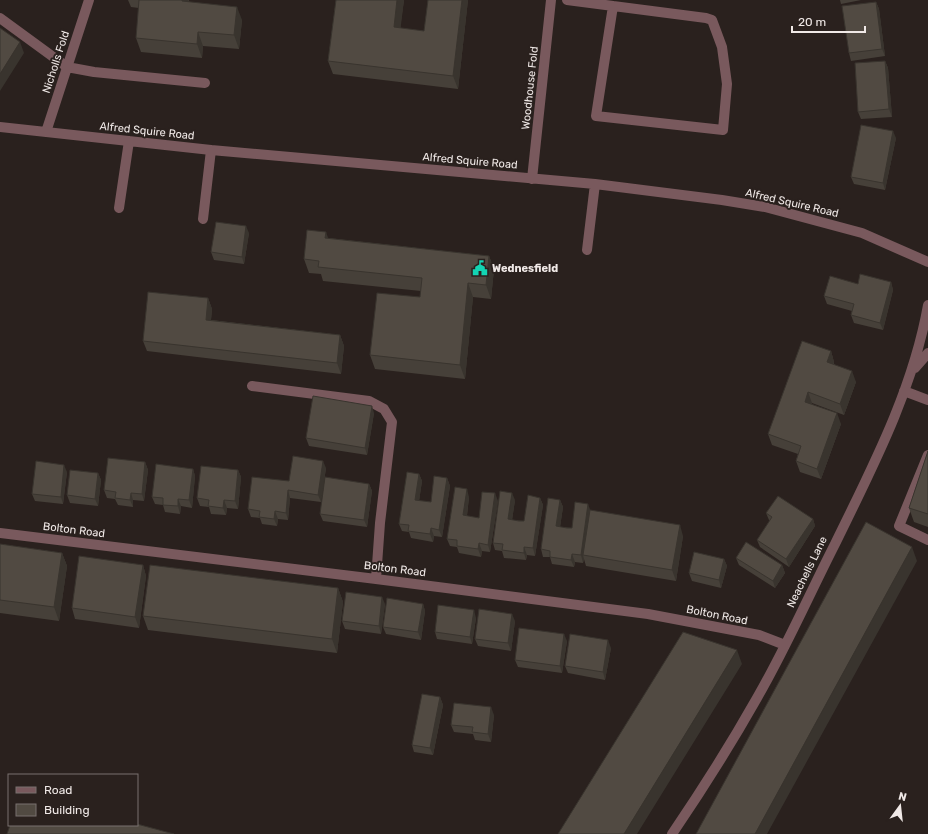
<svg xmlns="http://www.w3.org/2000/svg" width="928" height="834" font-family="Rubik,sans-serif">
	<style>
		.lines { fill: none; stroke-linecap: round; stroke-linejoin: round }
		.minor { stroke: #79595d; stroke-width: 10 }
		.wall { fill: #464039 }
		.shaded-wall { fill: #39342e }
		.building { fill: #514a42; stroke: #39342e }
		.labels { text-anchor: middle; dominant-baseline: central; stroke-width: 4; stroke-linejoin: round; paint-order: stroke }
		.street-label { font-size: 11px; fill: #f0e9e7; stroke: #2a211e }
		.poi-label { font-size: 11px; font-weight: bold; fill: #f0e9e7; stroke: #2a211e; text-anchor: start }
	</style>
	<rect width="100%" height="100%" fill="#2a211e"/>
	<g class="lines">
		<path class="minor" d="M567,0L706,18L712,20L722,47L727,84L723,130L596,116L613,6
			M0,18L67,67L94,72L205,83
			M0,127L211,150L595,184L722,200L765,207L862,233L928,262
			M46,132L89,0
			M532,179L551,0
			M119,208L129,141
			M203,219L211,150
			M587,250L595,184
			M915,368L928,353
			M252,386L369,401L384,409L392,422L380,523L376,579
			M904,391L928,400
			M928,455L899,526L928,540
			M0,533L376,579L648,614L759,635L785,645
			M672,834C702,790 731,744 757,698C786,648 809,595 835,544C872,468 913,390 928,305"/>
	</g>
	<path class="wall" d="M128,0H189L188,2L242,20L239,49L203,46L202,58L141,52L136,38L139,8L131,7Z
		M336,0H404L400,28L424,31L428,0H468L458,89L333,74L328,61Z
		M840,0H861L841,4Z
		M876,2L879,9L885,56L851,61L849,53Z
		M885,61L888,68L892,117L861,119L858,112Z
		M896,138L885,190L854,184L851,177Z
		M249,233L244,264L214,260L211,252Z
		M328,238L489,256L494,269L491,299L473,297L465,379L375,369L370,355L420,297L421,291L323,281L321,274L309,273L304,259Z
		M891,282L893,290L883,330L854,323L851,315L852,311L827,304L824,296Z
		M208,298L212,309L211,320L340,335L344,346L341,374L147,351L143,341Z
		M831,351L834,362V364L856,382L844,415L812,403V404L841,424L821,479L800,472L796,461L798,454L772,445L768,434Z
		M374,413L367,455L309,446L306,438Z
		M928,451V527L914,522L909,508Z
		M145,462L148,470L144,501L133,500V507L118,505L115,499L107,498L104,490Z
		M326,468L321,502L290,498L288,520L278,519L277,526L262,524L260,518L251,517L248,509L289,481Z
		M193,469L195,476L192,508L181,506L180,514L165,512L163,505L155,504L152,497Z
		M238,470L241,477L238,509L227,508L226,515L211,514L209,507L200,506L197,498Z
		M67,472L63,504L35,501L32,494Z
		M98,473L101,480L98,506L70,503L67,495Z
		M419,474L422,481L419,501L431,502L447,478L450,486L442,537L434,536L433,542L411,538L409,532L402,531L399,524Z
		M369,484L372,491L367,527L323,521L320,514Z
		M469,497L467,516L479,518L498,501L490,552L482,551L481,557L459,553L457,547L450,546L447,539Z
		M540,498L543,505L535,556L527,555L526,560L504,558L502,551L495,550L493,543L515,500L512,520L524,521Z
		M560,500L563,507L560,527L572,528L590,510L683,536L676,581L586,566L584,559L583,563L575,562L574,567L552,564L550,557H543L541,549Z
		M766,513L813,519L815,526L789,567L760,547L757,540L770,521L769,520Z
		M0,544L62,553L67,566L59,621L0,613Z
		M736,558L782,565L785,573L775,588L739,565Z
		M724,559L727,566L721,588L692,581L689,573Z
		M143,565L146,576L139,628L75,619L72,608Z
		M338,588L343,602L337,653L148,630L143,616Z
		M385,604L381,634L345,629L342,621Z
		M423,604L425,611L421,640L386,634L383,627Z
		M476,618L472,644L437,639L435,632Z
		M515,621L511,651L478,646L475,639Z
		M567,641L562,673L518,667L515,660Z
		M611,648L605,680L568,673L565,666Z
		M440,697L443,705L433,755L414,752L412,745Z
		M494,715L491,742L475,740L473,734L454,732L451,725Z"/>
	<path class="shaded-wall" d="M182,0H188L187,15L182,1Z
		M397,0H404L399,41L394,27Z
		M462,0H468L458,89L453,76Z
		M876,2L879,9L885,56L882,49Z
		M237,7L242,20L239,49L234,35Z
		M198,32L203,46L202,58L197,44Z
		M20,42L24,53L0,91V74Z
		M885,61L888,68L892,117L889,109Z
		M893,131L896,138L885,190L883,183Z
		M246,226L249,233L244,264L242,257Z
		M326,232L331,246L325,238Z
		M489,256L494,269L491,299L486,285Z
		M891,282L893,290L883,330L880,323Z
		M468,283L473,297L465,379L460,365Z
		M208,298L212,309L210,330L206,320Z
		M340,335L344,346L341,374L337,363Z
		M831,351L834,362L831,372L827,362Z
		M852,371L856,382L844,415L840,404Z
		M808,392L812,403L809,413L805,402Z
		M372,406L374,413L367,455L365,448Z
		M837,413L841,424L821,479L817,469Z
		M323,461L326,468L321,502L318,495Z
		M145,462L148,470L144,501L142,494Z
		M64,465L67,472L63,504L61,497Z
		M193,469L195,476L192,508L189,500Z
		M238,470L241,477L238,509L235,501Z
		M98,473L101,480L98,506L95,499Z
		M419,474L422,481L418,508L415,500Z
		M447,478L450,486L442,537L439,530Z
		M369,484L372,491L367,527L364,520Z
		M467,489L469,497L466,523L463,515Z
		M288,490L290,498L288,520L286,513Z
		M131,493L133,500V507L130,500Z
		M495,493L498,501L490,552L488,545Z
		M512,493L515,500L511,527L508,519Z
		M540,498L543,505L535,556L533,548Z
		M178,499L181,506L180,514L178,506Z
		M224,500L227,508L226,515L223,508Z
		M560,500L563,507L559,534L556,526Z
		M588,504L591,512L583,555L584,559L583,563L581,555Z
		M275,511L278,519L277,526L274,519Z
		M813,519L815,526L789,567L786,559Z
		M680,525L683,536L676,581L672,570Z
		M431,528L434,536L433,542L430,534Z
		M479,543L482,551L481,557L478,549Z
		M524,547L527,555L526,560L524,553Z
		M912,547L917,561L767,834H755Z
		M62,553L67,566L59,621L54,607Z
		M572,554L575,562L574,567L571,560Z
		M724,559L727,566L721,588L719,580Z
		M143,565L146,576L139,628L135,617Z
		M782,565L785,573L775,588L773,581Z
		M338,588L343,602L337,653L332,639Z
		M382,597L385,604L381,634L379,626Z
		M423,604L425,611L421,640L418,632Z
		M474,610L476,618L472,644L470,637Z
		M512,614L515,621L511,651L508,643Z
		M564,634L567,641L562,673L560,666Z
		M608,640L611,648L605,680L603,672Z
		M737,650L742,664L637,834H624Z
		M440,697L443,705L433,755L430,748Z
		M491,707L494,715L491,742L488,734Z"/>
	<path class="building" d="M139,0H182V1L237,7L234,35L198,32L197,44L136,38Z
		M336,0H397L394,27L424,31L428,0H462L453,76L328,61Z
		M876,2L882,49L849,53L842,6Z
		M0,28L20,42L0,74Z
		M885,61L889,109L858,112L855,63Z
		M861,125L893,131L883,183L851,177Z
		M216,222L246,226L242,257L211,252Z
		M307,230L326,232L325,238L489,256L486,285L468,283L460,365L370,355L377,293L420,297L422,278L318,267L319,261L304,259Z
		M860,274L891,282L880,323L851,315L854,304L824,296L830,276L858,284Z
		M148,292L208,298L206,320L340,335L337,363L143,341Z
		M802,341L831,351L827,362L852,371L840,404L808,392L805,402L837,413L817,469L796,461L801,446L768,434Z
		M313,396L372,406L365,448L306,438Z
		M928,451V514L909,508Z
		M293,456L323,461L318,495L288,490L286,513L275,511L274,519L259,517L260,511L248,509L252,477L289,481Z
		M108,458L145,462L142,494L131,493L130,500L115,498L116,492L104,490Z
		M36,461L64,465L61,497L32,494Z
		M156,464L193,469L189,500L178,499V506L163,505V498L152,497Z
		M201,466L238,470L235,501L224,500L223,508L208,506L209,500L197,498Z
		M70,470L98,473L95,499L67,495Z
		M407,472L419,474L415,500L431,502L434,476L447,478L439,530L431,528L430,534L408,531L409,525L399,524Z
		M325,477L369,484L364,520L320,514Z
		M455,487L467,489L463,515L479,518L482,492L495,493L488,545L479,543L478,549L457,546V540L447,539Z
		M500,491L512,493L508,519L519,521H524L528,495L540,498L533,548L524,547V553L502,550L503,544L493,543Z
		M778,496L813,519L786,559L757,540L772,517L766,513Z
		M548,498L560,500L556,526L567,528H572L575,502L588,504L581,555L572,554L571,560L550,557V551L541,549Z
		M590,510L680,525L672,570L583,555Z
		M866,522L912,547L755,834H696Z
		M746,542L782,565L773,581L736,558Z
		M0,544L62,553L54,607L0,600Z
		M694,552L724,559L719,580L689,573Z
		M79,556L143,565L135,617L72,608Z
		M150,565L338,588L332,639L143,616Z
		M346,592L382,597L379,626L342,621Z
		M387,598L423,604L418,632L383,627Z
		M438,605L474,610L470,637L435,632Z
		M479,609L512,614L508,643L475,639Z
		M519,628L564,634L560,666L515,660Z
		M683,632L737,650L624,834H558Z
		M570,634L608,640L603,672L565,666Z
		M422,694L440,697L430,748L412,745Z
		M454,703L491,707L488,734L472,732L473,727L451,725Z
		M137,824L174,834H7L10,825H137Z"/>
	<defs>
		<g id="civic-bare" transform="scale(1.2)"><path d="M-.6-6.5H3V-4.5H.6V-3L4-1V1h2V6H-6V1h2V-1L-.6-3ZM-1.2 2.5V6h2.4V2.5Z" fill="#13d5b3" stroke="#2a211e" stroke-width="2.5" paint-order="stroke"/></g>
	</defs>
	<g fill-rule="evenodd">
		<use href="#civic-bare" x="480" y="268"/>
	</g>
	<g class="labels">
		<g class="street-label">
			<text transform="translate(56 62) rotate(-72)">Nicholls Fold</text>
			<text transform="translate(530 88) rotate(-84)">Woodhouse Fold</text>
			<text transform="translate(147 131) rotate(6)">Alfred Squire Road</text>
			<text transform="translate(470 161) rotate(5)">Alfred Squire Road</text>
			<text transform="translate(792 203) rotate(13)">Alfred Squire Road</text>
			<text transform="translate(74 530) rotate(7)">Bolton Road</text>
			<text transform="translate(395 569) rotate(7)">Bolton Road</text>
			<text transform="translate(807 572) rotate(-64)">Neachells Lane</text>
			<text transform="translate(717 615) rotate(11)">Bolton Road</text>
		</g>
		<g class="poi-label">
			<text x="492" y="268">Wednesfield</text>
		</g>
	</g>
	<rect x="8" y="774" width="130" height="52" fill="#2a211e" stroke="#79716e"/>
	<rect x="16" y="787" width="20" height="6" fill="#79595d" stroke="#79716e"/>
	<text x="44" y="794" font-size="12" fill="#f0e9e7">Road</text>
	<rect x="16" y="804" width="20" height="12" fill="#514a42" stroke="#79716e"/>
	<text x="44" y="814" font-size="12" fill="#f0e9e7">Building</text>
	<g transform="translate(900 806) rotate(15)" stroke="#2a211e" stroke-width="3" paint-order="stroke">
	<path d="M0-3L7 15L0 10L-7 15Z" fill="#f0e9e7"/>
	<text y="-6" font-size="11" font-weight="bold" text-anchor="middle" fill="#f0e9e7">N</text>
	</g>
	<path d="M792 26v6h73v-6" fill="none" stroke="#f0e9e7" stroke-width="2"/>
	<text x="798" y="26" font-size="12" fill="#f0e9e7" stroke="#2a211e" stroke-width="3" paint-order="stroke">20 m</text>
</svg>
